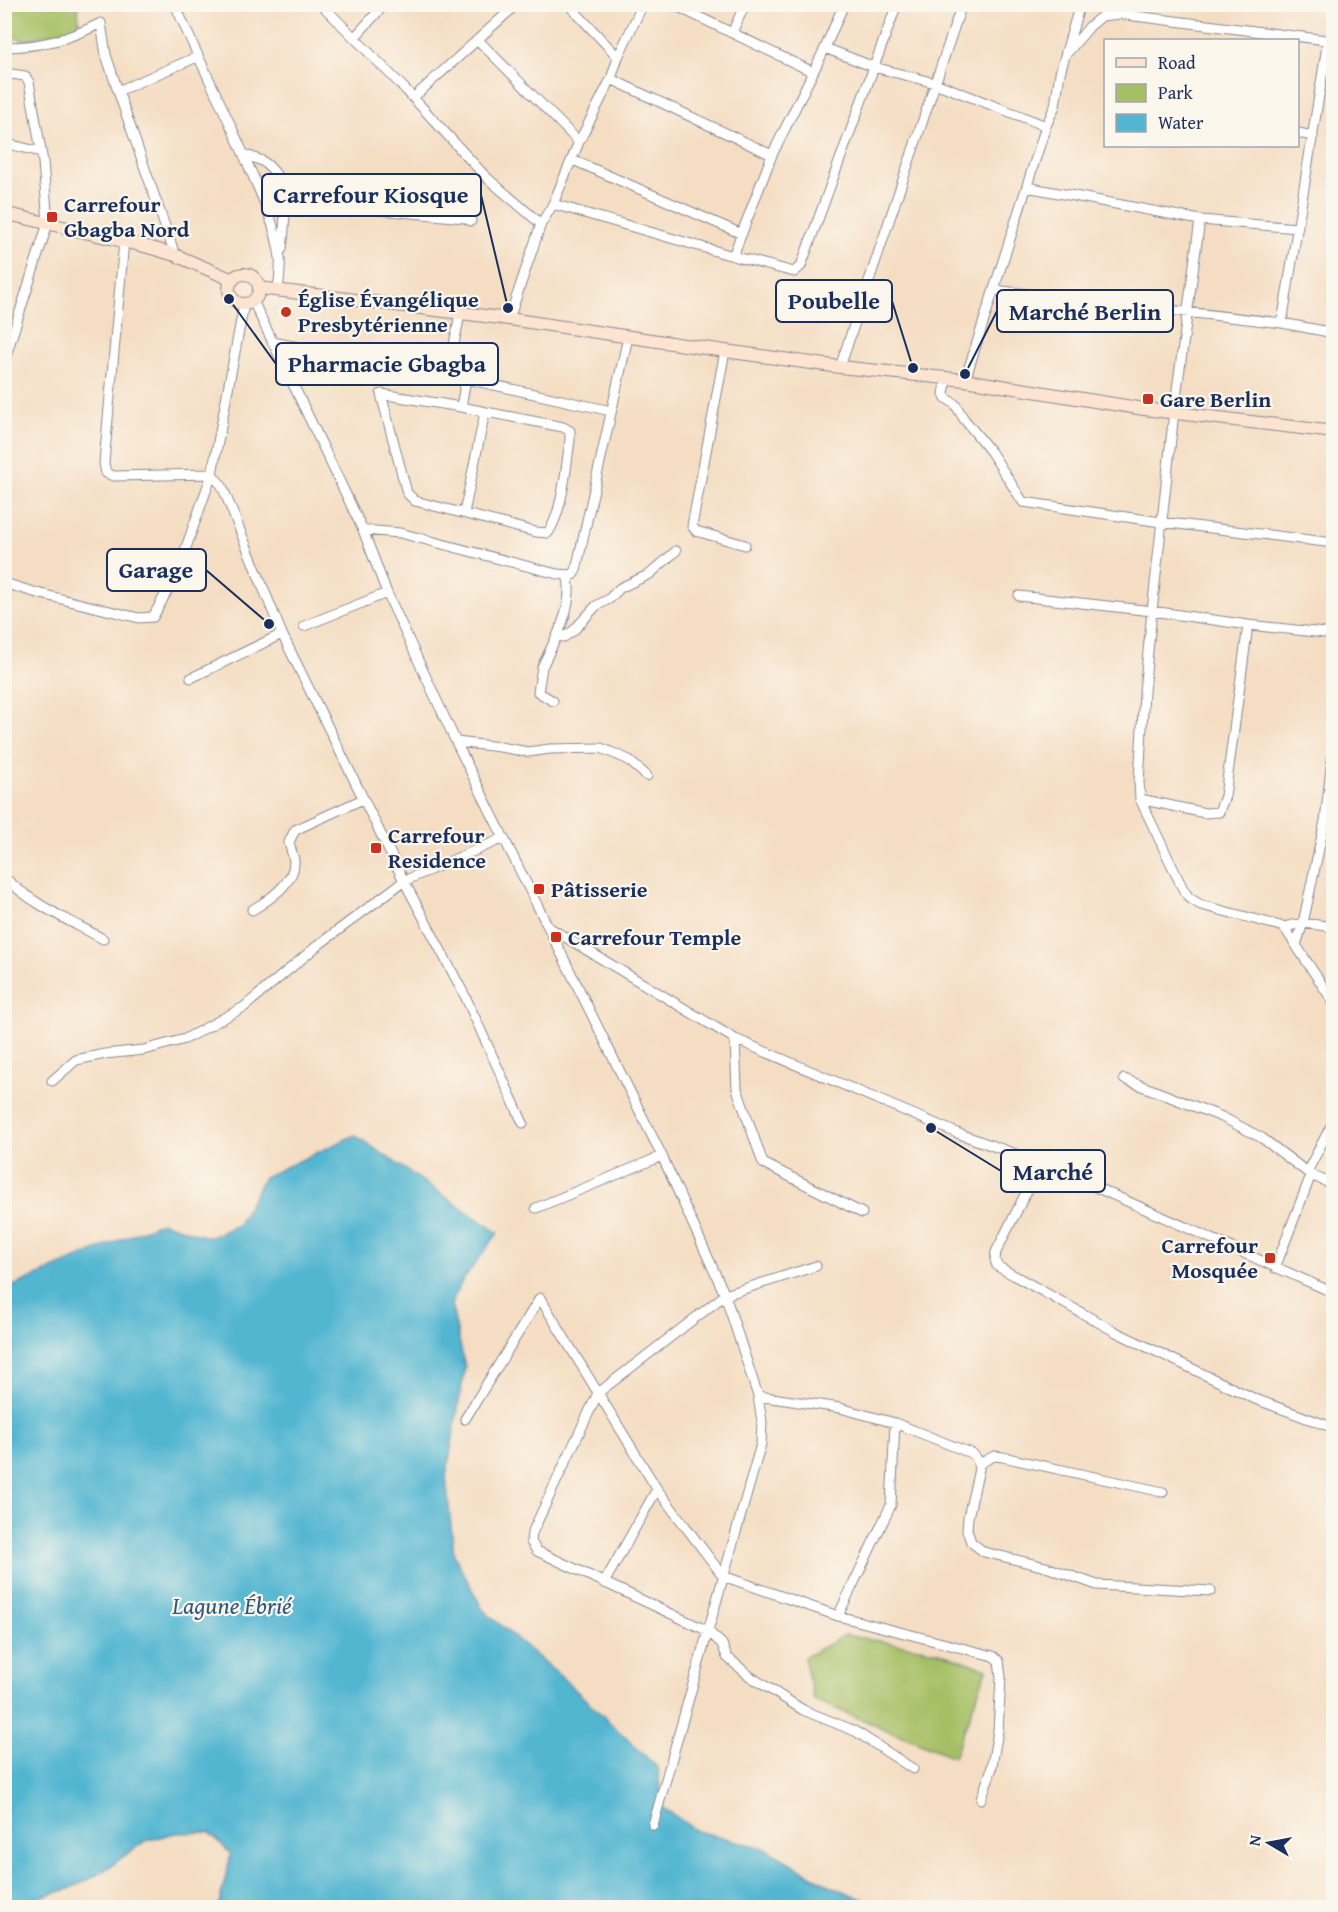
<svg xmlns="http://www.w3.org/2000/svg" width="1338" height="1912" font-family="'Gentium Book Plus',serif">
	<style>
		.green { fill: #a6bf65; stroke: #607762; stroke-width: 1.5 }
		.water { fill: #52b6d1; stroke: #367298; stroke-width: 1.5 }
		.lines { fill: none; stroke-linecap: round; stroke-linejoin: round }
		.street-casing { stroke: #888690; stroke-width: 11 }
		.secondary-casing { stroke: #888690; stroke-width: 14 }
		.street { stroke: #fff; stroke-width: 9 }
		.secondary { stroke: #fde4d0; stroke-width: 12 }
		.poi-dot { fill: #c8321e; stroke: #fbf7ec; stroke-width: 2 }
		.labels { text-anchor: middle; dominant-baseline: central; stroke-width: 4.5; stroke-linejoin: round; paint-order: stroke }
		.poi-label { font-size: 22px; font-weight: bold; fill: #1b2f5e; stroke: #fbf7ec; text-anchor: start }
		.water-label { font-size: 24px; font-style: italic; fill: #2c5880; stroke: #fbf7ec }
		.leader { fill: none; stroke: #1b2f5e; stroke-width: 2 }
		.callout-dot { fill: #1b2f5e; stroke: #fbf7ec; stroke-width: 2 }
		.callout { fill: #fbf7ec; stroke: #1b2f5e; stroke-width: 2 }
		.callout-label { font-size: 24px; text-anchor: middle; font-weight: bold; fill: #1b2f5e }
	</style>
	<rect width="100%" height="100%" fill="#fbf7ec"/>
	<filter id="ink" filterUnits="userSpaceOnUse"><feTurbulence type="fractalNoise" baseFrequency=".0167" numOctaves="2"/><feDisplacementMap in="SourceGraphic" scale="12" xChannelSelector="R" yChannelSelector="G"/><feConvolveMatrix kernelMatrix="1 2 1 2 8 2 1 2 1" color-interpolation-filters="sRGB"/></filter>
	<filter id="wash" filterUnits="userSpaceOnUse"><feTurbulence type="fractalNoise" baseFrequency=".008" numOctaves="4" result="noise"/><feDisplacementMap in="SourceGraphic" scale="24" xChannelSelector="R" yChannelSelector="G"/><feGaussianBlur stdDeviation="1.35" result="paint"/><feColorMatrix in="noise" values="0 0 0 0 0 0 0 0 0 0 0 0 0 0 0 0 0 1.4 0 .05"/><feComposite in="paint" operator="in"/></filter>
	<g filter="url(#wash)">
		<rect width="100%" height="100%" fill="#f4ddc2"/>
		<path class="green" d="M4,5H78L79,27L26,40L5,36Z
			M845,1635L936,1651L987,1669L954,1757L814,1700L804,1658Z"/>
		<path class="water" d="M355,1135L498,1233L462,1281L451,1304L465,1367L446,1477L454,1555L483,1610L568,1683L658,1768L662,1807L697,1831L764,1848L831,1886L881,1907H215L219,1904L231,1854L209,1832L175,1833L145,1841L102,1872L72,1888L5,1907L4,1290L162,1222L209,1238L238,1225L264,1177Z"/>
	</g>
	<g filter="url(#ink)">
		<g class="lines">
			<g class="street-casing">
				<path id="street" d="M175,4C198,59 226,112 249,167C262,196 276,226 280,258C281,268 279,280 278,290
					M321,4L405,89L486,177L541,224
					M568,4L618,57
					M672,4L811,71
					M732,33L745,4
					M354,38L385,4
					M478,40L579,142
					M4,47C41,47 69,39 101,23L106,55L118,91L175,255
					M825,48L874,67L935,83L1046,126
					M1068,52L1090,26L1102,16L1119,14L1334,41
					M611,79L772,155
					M118,91L197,57
					M413,98L517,4
					M1298,133L1313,136
					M4,143L41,152
					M244,154C250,157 256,158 262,161C292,179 285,221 282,249
					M573,160L742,234
					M1027,187L1200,220L1298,228
					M284,201L465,218L471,221
					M553,204L733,256L772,155L825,48L844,4
					M1200,220L1174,412L1152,611L1144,692L1139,782L1140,799L1183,889L1189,898L1201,905L1284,927L1303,923L1334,927
					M124,241L104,463L106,473L114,476L212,474
					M733,256L794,272L801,266L897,4
					M994,290L1282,323L1334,333
					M253,301L363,530L387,593L456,742L662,1156L725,1295L758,1396L762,1422L761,1444L653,1825
					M509,319L541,224L553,204L579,142L611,79L618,57L643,4
					M1282,323L1328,40
					M272,342L448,375L611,411
					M725,351L692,526L696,531L745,545
					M4,362L48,223L43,162L29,82L25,76L11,74
					M840,367L962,4
					M448,375L460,314
					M947,378L944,394L946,398L955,404L964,419L991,452L1023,502L1161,522L1334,543
					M965,380L1046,126L1055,106L1060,73L1080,4
					M461,407L563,427L570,431V440C566,467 563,511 548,533L536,532L415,501L407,493L381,394L461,407L466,379
					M212,474L222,486L282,634L404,881L465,996L523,1123
					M464,513L485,412
					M363,530L400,533L557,574L573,575L576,570L628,337
					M567,575C573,594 565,618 557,636L564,637L573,631L596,606L609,599L620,588L650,574L676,551
					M4,583L37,593L139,618L153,617L177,573L212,474L244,304
					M1019,596L1152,611L1248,625L1334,634
					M304,626L387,593
					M191,678L282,634
					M553,701L538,692L542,667L557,636
					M456,742L500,747L528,752L550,749L601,748L627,759L647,776
					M1140,799L1205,813L1219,812L1225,796L1248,625
					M4,877C33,905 69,920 103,939
					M252,910C269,900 295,883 294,861C293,854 290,848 289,842L295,830L363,799
					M1284,927L1334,1003
					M550,928L735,1039L957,1133L1041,1163L1334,1293
					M1296,945L1303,923L1325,821L1334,742
					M735,1039L737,1089L763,1163L862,1213
					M1124,1079L1222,1117L1262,1138L1307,1172
					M52,1081L76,1060L105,1054L144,1050L185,1039L244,1007L317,946L404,881L504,838
					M1041,1163L996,1252L995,1260L997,1266L1116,1332L1255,1399L1334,1428
					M1311,1175L1334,1185
					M536,1208L662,1156
					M816,1266L725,1295L598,1393L532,1533L531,1542L537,1551L708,1631L722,1644L727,1657L751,1677L803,1710L855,1731L913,1769
					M1275,1268L1311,1175L1307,1172L1334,1120
					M758,1396L840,1408L895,1423L973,1454L977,1459L979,1469L968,1517L967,1530L971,1542L984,1552L1046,1567L1097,1585L1211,1591
					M465,1419L540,1298L657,1489L723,1576L838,1616L993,1656L999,1661L1001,1677L998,1731L991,1771L981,1799
					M979,1464L994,1456L1003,1457L1163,1492
					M604,1583L657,1489
					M838,1616L891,1505L895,1423"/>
			</g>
			<g class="secondary-casing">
				<path id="secondary" d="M4,213L148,247L175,255L233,280
					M229 289a15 15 0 1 1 30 0a15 15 0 1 1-30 0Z
					M259,288L509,319L725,351L840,367L965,380L1144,409L1334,432"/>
			</g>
			<use href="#street" class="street"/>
			<use href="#secondary" class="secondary"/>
		</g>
	</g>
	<g class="poi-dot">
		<rect x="46" y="211" width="12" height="12" rx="3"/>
		<circle cx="286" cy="312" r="6"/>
		<rect x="1142" y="393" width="12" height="12" rx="3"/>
		<rect x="370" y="842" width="12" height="12" rx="3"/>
		<rect x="533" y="883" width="12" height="12" rx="3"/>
		<rect x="550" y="931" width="12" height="12" rx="3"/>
		<rect x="1264" y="1252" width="12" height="12" rx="3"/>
	</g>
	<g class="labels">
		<g class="poi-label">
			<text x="64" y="204">Carrefour<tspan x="64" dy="25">Gbagba Nord</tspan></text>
			<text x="298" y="299">Église Évangélique<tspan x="298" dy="25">Presbytérienne</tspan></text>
			<text x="1160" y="399">Gare Berlin</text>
			<text x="388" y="835">Carrefour<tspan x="388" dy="25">Residence</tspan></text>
			<text x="551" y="889">Pâtisserie</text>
			<text x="568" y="937">Carrefour Temple</text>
			<text x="1258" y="1245" text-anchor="end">Carrefour<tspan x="1258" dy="25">Mosquée</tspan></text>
		</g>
		<g class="water-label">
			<text x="232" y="1605">Lagune Ébrié</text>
		</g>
	</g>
	<path class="leader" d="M508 308L481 195M913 368L892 301M965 374L997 311M229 299L276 364M269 624L206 570M931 1128L1001 1171"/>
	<g class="callout-dot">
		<circle cx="508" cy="308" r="6"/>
		<circle cx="913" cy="368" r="6"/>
		<circle cx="965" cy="374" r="6"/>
		<circle cx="229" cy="299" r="6"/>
		<circle cx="269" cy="624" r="6"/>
		<circle cx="931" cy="1128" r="6"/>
	</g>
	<g class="callout">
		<rect x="262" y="174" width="219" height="42" rx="6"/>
		<rect x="776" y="280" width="116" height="42" rx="6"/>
		<rect x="997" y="290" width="176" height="42" rx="6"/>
		<rect x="276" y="343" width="222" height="42" rx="6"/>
		<rect x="107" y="549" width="99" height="42" rx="6"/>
		<rect x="1001" y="1150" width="104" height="42" rx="6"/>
	</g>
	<g class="callout-label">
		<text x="371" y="203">Carrefour Kiosque</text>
		<text x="834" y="309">Poubelle</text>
		<text x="1085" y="320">Marché Berlin</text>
		<text x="387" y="372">Pharmacie Gbagba</text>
		<text x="156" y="578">Garage</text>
		<text x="1053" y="1180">Marché</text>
	</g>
	<rect width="1338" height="1912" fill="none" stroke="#fbf7ec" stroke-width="24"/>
	<rect x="1104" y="39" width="195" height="108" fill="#fbf7ec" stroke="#a1a7b3" stroke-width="1.5"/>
	<rect x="1116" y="58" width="30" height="9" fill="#fde4d0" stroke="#a1a7b3" stroke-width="1.5"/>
	<text x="1158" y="69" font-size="18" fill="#1b2f5e">Road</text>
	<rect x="1116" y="84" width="30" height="18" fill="#a6bf65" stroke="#a1a7b3" stroke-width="1.5"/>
	<text x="1158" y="99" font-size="18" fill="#1b2f5e">Park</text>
	<rect x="1116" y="114" width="30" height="18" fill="#52b6d1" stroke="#a1a7b3" stroke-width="1.5"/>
	<text x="1158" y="129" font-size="18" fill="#1b2f5e">Water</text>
	<g transform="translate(1269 1843) rotate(280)" stroke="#fbf7ec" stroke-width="4.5" paint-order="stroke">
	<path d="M0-4.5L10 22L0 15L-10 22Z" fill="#1b2f5e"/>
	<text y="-9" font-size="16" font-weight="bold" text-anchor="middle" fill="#1b2f5e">N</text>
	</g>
</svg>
